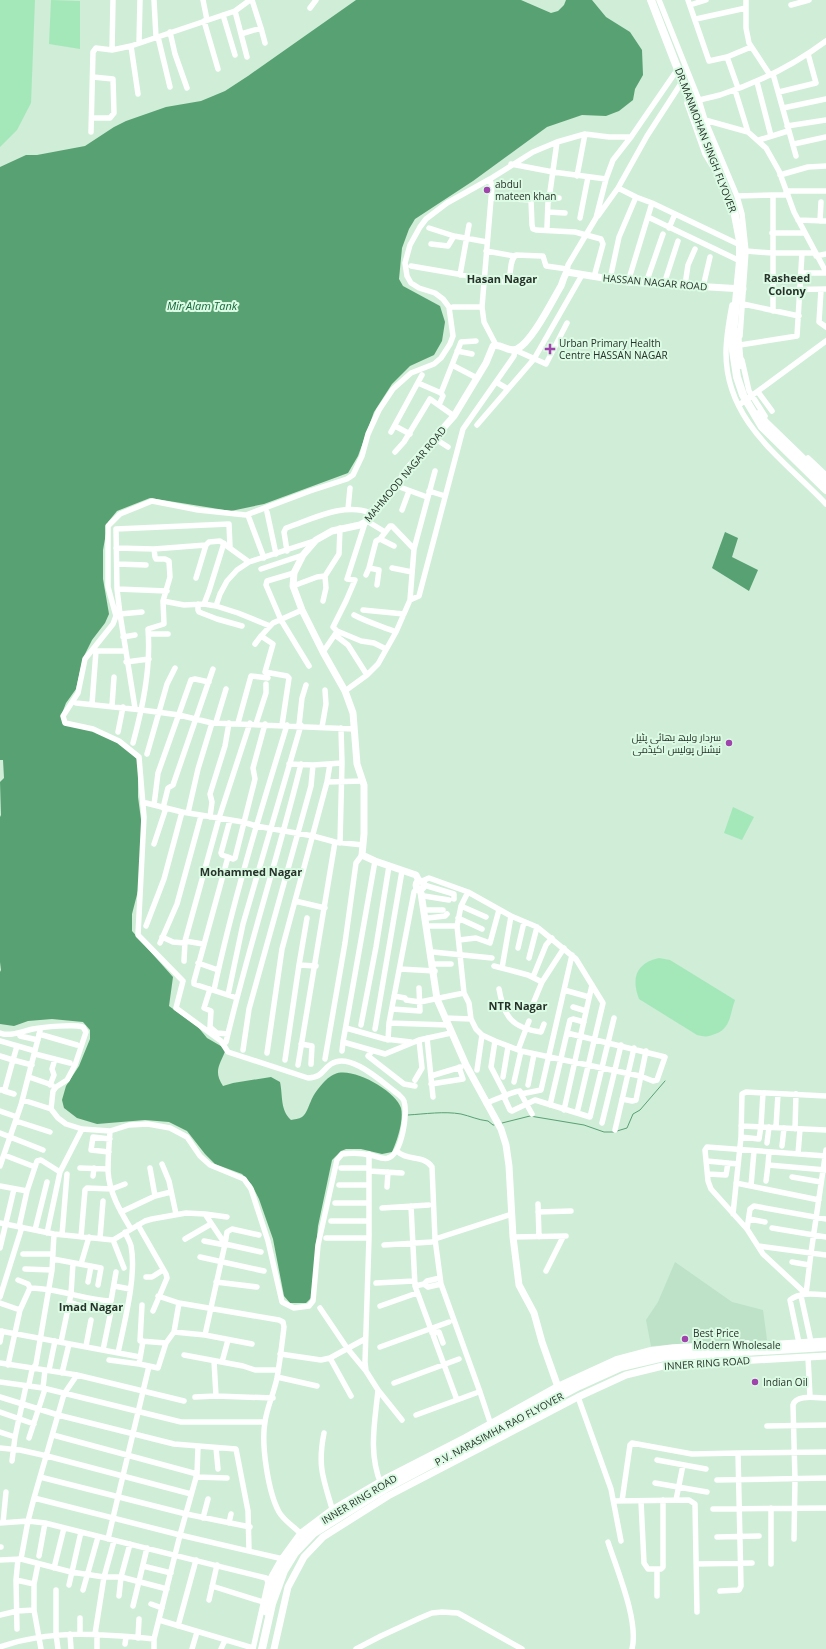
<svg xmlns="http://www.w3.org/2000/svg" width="826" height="1649" font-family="'Open Sans',Cairo,sans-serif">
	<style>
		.built { fill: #bde2c8 }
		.green { fill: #a4e8b9 }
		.water { fill: #58a172 }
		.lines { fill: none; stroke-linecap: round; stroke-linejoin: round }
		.stream { stroke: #58a172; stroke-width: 1 }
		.minor { stroke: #fff; stroke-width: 5.5 }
		.major { stroke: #fff; stroke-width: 7 }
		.highway { stroke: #fff; stroke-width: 8 }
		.poi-dot { fill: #a043ad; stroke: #dcfbe4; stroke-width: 1.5 }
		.labels { text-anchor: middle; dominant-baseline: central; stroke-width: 4; stroke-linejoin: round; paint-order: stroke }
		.street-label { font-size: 10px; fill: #27322a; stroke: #dcfbe4 }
		.poi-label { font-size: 10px; fill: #27322a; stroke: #dcfbe4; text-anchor: start }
		.neighbourhood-label { font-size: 11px; font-weight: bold; fill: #27322a; stroke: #dcfbe4 }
		.water-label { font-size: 11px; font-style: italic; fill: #13673a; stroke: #dcfbe4 }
	</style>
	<rect width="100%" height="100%" fill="#cfedd7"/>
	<path class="built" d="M675,1262L732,1302L763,1310L767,1340L651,1346L646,1320L658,1302Z"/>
	<path class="green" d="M0,0H35L31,103L17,130L0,147Z
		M51,0L80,1V49L49,44Z
		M733,807L754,817L742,840L724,833Z
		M659,958L670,960L735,1000C730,1013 731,1029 715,1034C708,1037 705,1037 697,1035L639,999C631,978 636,963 659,958Z"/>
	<path class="water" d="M356,0H521L551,13L558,11L564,5L566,0H592L606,17L630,32L642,50L643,75L635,89L633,100L619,111L606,116L582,115L547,127L473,181L415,219L409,229L402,248L399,279L403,286L440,306L445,322L442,341L434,355L410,366L392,384L374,412L358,456L348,473L264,504L231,511L150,498L117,511L108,522L103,550V579L109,614L105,623L92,640L83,658L76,689L66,703L61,716L63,724L90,730L111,737L133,754L138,761V797L142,827L140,883L132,914V931L173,977L169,1006L198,1027L207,1038L226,1049C220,1065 213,1071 223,1086L233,1083L271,1077L280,1082C283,1096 280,1110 291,1120C294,1119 299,1119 302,1117C307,1113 308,1107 311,1101C314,1093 326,1077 335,1074C352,1066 396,1091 401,1108C404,1120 397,1141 392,1152L382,1154L361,1149H346L341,1151L332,1160L318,1226L311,1298L306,1303H290L284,1296L273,1239L259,1199L252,1185L242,1174L215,1164L205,1154L187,1131L169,1122L145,1120L97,1124L77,1118L64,1108L62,1100L66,1086L79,1066L90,1039V1030L83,1022L52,1019L28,1021L14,1026L0,1024V972L1,970L0,962V817L1,815L0,782L4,778L3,760H0V167L26,155H37L85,146L114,127L126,121L166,107L201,101L225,91L248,76Z
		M725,532L738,538L732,557L758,570L749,591L712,568Z"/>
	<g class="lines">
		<path class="stream" d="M408,1115C425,1114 444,1111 461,1114C470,1116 478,1120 488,1121L493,1125H494
			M502,1123L530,1116L584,1125L604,1132H614
			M617,1131L627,1128L633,1114L640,1110L665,1081"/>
		<path class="minor" d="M154,0L156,37
			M203,0L207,20
			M659,0L699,100L705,120L737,196L742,214L746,251L740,336
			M688,0L709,61L727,57L751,47
			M746,0V28L749,43L770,75
			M690,5L706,0
			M791,5L809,0
			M310,8L316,0
			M235,11L247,57
			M223,15L235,55
			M696,19L746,8
			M204,21L218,69
			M261,28L265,43
			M170,32L175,54L187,88
			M241,34L261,28L252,0
			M158,37L170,87
			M139,43L140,0
			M131,46L138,94
			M112,50L113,0
			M727,57L738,88
			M773,74L796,156
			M757,82L771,136
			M735,90L748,132
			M779,92L816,83L808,54
			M687,103L705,154L713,167
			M687,103C698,100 709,98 720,95C757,83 794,65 826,41
			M783,108L826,99
			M92,118H110L114,113L113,79L93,77
			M705,120L748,132L766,148L779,171L794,212L826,272
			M787,126L826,120
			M91,132L93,52L96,48L112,50L131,46L235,11L250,0
			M759,140L788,131
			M794,144L826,137
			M511,164L553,172L606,179
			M780,175L808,167L826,166
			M577,176L585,134
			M490,179L533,152L557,142L585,134L609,137H631
			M618,188L647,136L680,85
			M786,191H826
			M737,196L773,195
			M491,198L531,200L532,225L533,229L536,230L575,232L601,239L603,244L594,277
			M549,199L557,142
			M652,203L738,244
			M548,212L565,213
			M598,216L618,188L636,197
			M648,217L738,260
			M580,218L588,177
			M798,220L826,221
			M820,221L821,202
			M547,227L548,202L551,198H559
			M429,228L454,236L487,242
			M669,228L675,214
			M772,233H804
			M431,244L448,246L454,236
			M486,251L514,256
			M746,251L772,253H814
			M816,256L826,254
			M411,266L504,282L507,281C513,274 508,261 516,255L541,256H543L546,266L567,269
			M567,272L568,265L596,218L606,179L613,160L631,137L675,73
			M802,273H826
			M460,275L469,225
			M610,279L619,237L636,197L652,203L628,282
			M646,283L663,234
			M664,284L678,241
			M685,285L688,265L695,249
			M703,287L710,257
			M773,290L826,289
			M821,290L819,322L826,327
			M743,304L799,316
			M732,305C729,321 726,337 726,353C726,422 783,459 826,504
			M482,307L484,322L496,345
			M773,311V195H788
			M740,345L797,336L802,253
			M457,351L472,354
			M742,360L749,391L765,416
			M452,365L477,378
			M496,382L508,389
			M418,383L441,393L461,342L476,341
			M758,392L772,411
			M439,405L443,396L441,393
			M739,405L826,341
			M477,425L534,359L582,275
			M395,426L410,434
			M391,432L422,375
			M434,438L448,447
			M395,452L404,442L430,399L454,416
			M808,458L826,475
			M397,486L427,497
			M429,491L445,496
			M348,509L350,488
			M402,510L409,491
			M267,512L276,554
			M249,518L264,558
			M367,521L385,532
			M365,523L347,579L355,580L346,601L333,627L337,631L361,641L374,643L386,649
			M380,539L394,546
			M116,548L154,549L206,545L209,542L220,541L249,562
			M414,549L435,471
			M287,551L284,532L286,528C313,519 345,501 373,514
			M117,564L146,565
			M369,568L376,541L380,539L390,526H392L414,549L410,600
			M392,568L412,572
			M261,569L303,555
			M294,573L267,581L266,585L281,620L309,666
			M366,575L369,568L379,570L377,585
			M196,578L206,545
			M293,586L317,577L325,576L339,554L340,528
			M117,589L167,591
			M163,601L184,605L204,604L216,606L238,613L270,626
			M323,601L326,588L325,576
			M198,604V610L199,612L217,619L242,626
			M204,604L209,591L224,543
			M216,606L220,594L227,581L237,570L249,562L314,541
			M363,610L404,614
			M120,614L142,612
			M354,615C367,622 381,626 396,632
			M149,634H168
			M335,635L348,645L367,675
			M123,637L135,635
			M255,644L261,636
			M323,652L336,633
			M126,662L149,659
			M345,691L367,675L378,664L396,632L410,600L419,596L463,429L514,356L515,350L546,364L567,323
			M76,703L142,710L179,715L212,723L354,729
			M92,704L96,651H124
			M112,706L114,677
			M135,708L120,614L117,589L116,529L229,524L230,547
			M216,722L226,689
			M238,723L251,676L268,678
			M256,724L266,693V684
			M282,725L289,678L287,676L265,672L273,644L261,636L273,623L302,610
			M299,725L302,698L306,685
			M322,727L326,704L325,690
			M118,732L123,707
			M133,743C143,706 151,668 148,629L164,624L163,601L170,577L169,561L165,559H156L155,557L154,549
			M147,754L167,684L175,668
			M313,765L342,763L341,728
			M327,782L363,781
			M146,803L182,812L243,822L256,826L313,836L335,842L363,845
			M154,805L158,773L191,680L195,679L209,682
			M163,808L168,788L173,785L213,669
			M188,813L198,769L212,723
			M210,817L212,802L210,794L225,746L229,723
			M340,843L342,763
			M154,844L166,808
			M228,857L222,855L221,853L230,820
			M422,881L429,878L468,892L511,916L537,927L576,959L603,1003L577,1113
			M424,885L454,894V899
			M468,892L461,906L457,926L464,993L469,1003L471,1019L476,1029L482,1035L495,1041L521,1051L640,1076L653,1081L657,1080L665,1057L567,1033
			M424,896L449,900
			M295,901L325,908
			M461,906L486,917
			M426,910H443
			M428,918L445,916L447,914
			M458,918L482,929
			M146,926L164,879L182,812
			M426,926H457
			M162,937L173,942L185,943
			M459,940L476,938L490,943L499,910
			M185,941L203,944
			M160,943L177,904L201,816
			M518,948L524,922
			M433,952L492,958
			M529,958L537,927
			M184,961L185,941L219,818L250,723
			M198,963L218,970
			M434,964H451
			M299,965L316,966
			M494,966L528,975L542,982L564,948
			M502,968L511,916
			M400,969L435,971
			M533,977L546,945L552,938
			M210,989L204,1008L211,1011L210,1027L217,1033L228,1034
			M499,989C504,1017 512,1028 541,1032L544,1024
			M214,990C233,900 260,813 287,725
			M564,990L589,997
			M228,995L243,924L301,725
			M394,996L405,998L406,1000L420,1002L464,993
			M237,998L194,984V981L228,857L233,859L235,858L255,779L253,768L265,724
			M532,1006L542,982
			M573,1007L586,1011
			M392,1009L420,1011L419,988
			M445,1018L471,1019
			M389,1023L448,1025
			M361,1025L376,947L389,866
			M346,1028L385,1039L411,1042
			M375,1029L402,871
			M0,1033C11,1037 23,1031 33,1029C43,1027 74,1024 83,1027L86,1032L75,1065L67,1080L56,1087L53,1091L51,1109L58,1118L66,1124L82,1129L110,1131L129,1125L148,1124L170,1128L187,1137L200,1156L210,1165L244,1179L251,1189L268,1241L282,1302L294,1308L309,1306L313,1301L318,1245L337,1160L342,1154C351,1153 361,1153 370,1155C376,1156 383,1160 388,1158C402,1154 408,1113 404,1101C403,1098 400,1096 398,1094C383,1083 350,1051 331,1064C321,1071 323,1077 308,1078L228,1052L221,1041L176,1008L183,981L138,935L144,817L139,757L119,741L93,729L65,723L63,716L78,693L85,659L113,624L116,616L108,587V526L120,514L152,501L198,510L246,515L310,491L347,479L353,475L362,456L368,434L379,410L393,389L411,373L434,364L441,358L450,344L453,336L449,307L443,299L435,293L419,288L411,283L407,276L405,263L410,245L420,227L426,219L447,203L490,179L492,187L482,307H453
			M39,1034L77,1045
			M20,1036L38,1040
			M427,1038L433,1097
			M388,1040L389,1023L414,892L417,888
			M0,1041L35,1051
			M495,1041L491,1067L506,1096
			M226,1042C248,949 278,857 301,764
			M343,1042L375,861
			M301,1044L312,1046L311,1064
			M243,1050L249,1009L311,786L313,765L289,764
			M518,1050L529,1021
			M342,1051L343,1042L385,1054L419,1040L451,1033
			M372,1051L368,1056L404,1084L415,1086
			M267,1053L282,949L327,782L330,764
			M35,1054L70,1063
			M0,1056L13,1060L17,1046
			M325,1059L345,943L356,863L362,855
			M285,1060L299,965L307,918
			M298,1065L335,842
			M477,1070L482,1035
			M431,1076L461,1067
			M29,1077L52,1085
			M503,1077L508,1047
			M415,1080L422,1068L419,1040
			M514,1082L521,1051
			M431,1084L463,1079L459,1067
			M50,1085L54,1075L52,1069L55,1059
			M528,1085L534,1054
			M0,1090L5,1089L13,1060L32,1065
			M4,1091L14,1094
			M521,1094L532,1114
			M504,1097L510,1110L512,1111L535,1100L590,1117L614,1018
			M622,1099L632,1101L636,1100L646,1051
			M23,1100L51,1109
			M486,1103C493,1101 516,1090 520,1091L521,1094L541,1090L572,955
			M550,1105L570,1020L573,1019L584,1022
			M564,1110L592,985
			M0,1111L17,1117
			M16,1121L50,1132
			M602,1123L621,1045
			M741,1126L826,1130
			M776,1127L778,1094
			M795,1129L796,1094
			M615,1130L634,1048
			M110,1131C109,1144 108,1158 108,1171C109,1192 120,1211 131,1229
			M0,1133L43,1150
			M741,1137L759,1139L761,1126L763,1093
			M767,1143L769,1127
			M782,1146L784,1128
			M397,1151C406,1161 425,1155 432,1167L435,1239L441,1284L480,1392L491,1425
			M109,1152L91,1150L93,1137L110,1139
			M769,1152L768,1165L826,1170
			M798,1154L800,1129
			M4,1155L35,1167
			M707,1161L738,1164
			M162,1164L169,1181L176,1214
			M0,1166L21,1105L40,1031
			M80,1168L108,1169
			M150,1168L155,1196
			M341,1168H369
			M369,1171L402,1173
			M708,1174L726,1175L728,1163
			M93,1176L94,1168
			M792,1177L821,1182
			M766,1181L768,1165
			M736,1183L819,1200
			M339,1185H369
			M0,1186L27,1191
			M751,1186L754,1151
			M387,1187L388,1172
			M335,1203H369
			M538,1204L539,1237
			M411,1206L415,1286L457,1400
			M382,1208L429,1205
			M121,1212L155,1196L171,1192
			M538,1212L571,1211
			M205,1214L227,1217
			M733,1214L741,1137L742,1094L746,1092L826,1096
			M749,1219L765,1222
			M331,1221H369
			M0,1223L54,1234L113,1240L145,1221L152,1219L186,1213L205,1214L225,1244L205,1335L174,1332L166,1343L158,1368L149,1366L108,1539
			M138,1225L166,1274L167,1278L153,1311
			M19,1227L27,1191L37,1161L41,1160L60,1172
			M772,1228L826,1237
			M747,1229L750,1209L754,1206L826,1219
			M35,1230L47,1182
			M47,1233L60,1172L82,1129
			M62,1235L67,1174
			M259,1235L232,1229L227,1232L225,1244L261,1252
			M81,1237L85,1190L87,1188L112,1189L125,1184
			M513,1237L566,1236
			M100,1238L103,1201
			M326,1238H369
			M185,1239L211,1224
			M435,1239L512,1214
			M113,1240L124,1268
			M204,1241L225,1245
			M384,1245L432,1242
			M759,1246L826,1255
			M0,1248L14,1189
			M23,1254H53
			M200,1257L264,1271
			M53,1259L101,1268L98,1285
			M792,1262L809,1265
			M81,1264L89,1237
			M25,1269L52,1270
			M546,1271L563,1237
			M146,1277H152L163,1270
			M18,1280L28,1284L30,1288
			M88,1282L91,1266
			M216,1282L257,1287
			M376,1283L414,1281
			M424,1284L427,1281L440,1278
			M114,1286L130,1289
			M415,1286L424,1284L428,1287L441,1284
			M806,1294L763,1254L747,1229L711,1189L708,1181L705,1150L707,1147L826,1156
			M806,1294L811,1253L826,1150
			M158,1296L179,1303L279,1320L283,1322L284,1327C282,1344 280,1361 277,1378C274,1393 267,1407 265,1422C261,1444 268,1492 279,1512C284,1521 295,1527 302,1535
			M801,1296L811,1342
			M0,1297L22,1227
			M69,1302L88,1308
			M0,1303L20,1310
			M142,1305L140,1341L166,1343
			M380,1306L417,1293
			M320,1308L347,1348L366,1371L378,1390L402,1420
			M0,1331L140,1357
			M174,1332L179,1303
			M432,1333L439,1332L443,1343
			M205,1335L252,1344
			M143,1341L139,1364L149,1366
			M0,1342L2,1331
			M61,1342L71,1294L73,1263
			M799,1343L790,1300C799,1292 815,1294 826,1295
			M86,1346L91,1320
			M380,1347L449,1322
			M103,1350L111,1311
			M118,1353C124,1324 137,1275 131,1246C130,1242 127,1237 125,1232
			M280,1354L321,1360L330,1358L365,1339
			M184,1355L243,1366L255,1370H278
			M808,1357L810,1397
			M330,1358L351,1396
			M109,1360L139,1364
			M214,1361L216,1396
			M222,1362L228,1340
			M0,1363L77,1375L184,1401
			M8,1365L20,1310L30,1288C58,1288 84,1300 111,1301L116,1272
			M49,1370L55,1341
			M366,1371L365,1362L369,1238V1154
			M62,1373L69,1344
			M277,1377L317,1386
			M0,1382L43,1388L181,1422H265
			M394,1383L459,1359
			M43,1388L45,1370
			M378,1390C375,1422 368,1453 381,1484
			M0,1397L58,1415L174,1444L236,1449L248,1511L249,1550
			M195,1397L216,1396L273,1398
			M578,1397L611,1489L621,1541
			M0,1412L34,1424
			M416,1415L476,1393
			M767,1426L826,1425
			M0,1432L15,1437
			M324,1433C317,1468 324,1480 333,1512
			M53,1435L197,1474
			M29,1438L45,1389
			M0,1448L20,1450L47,1456L191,1494
			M216,1448L218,1469
			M738,1453L826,1452
			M657,1460L706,1469
			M12,1461L15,1437L26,1386L29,1384L32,1370L36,1364L52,1270L54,1234
			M40,1477L186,1514L250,1527
			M196,1477L227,1478
			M717,1480L826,1478
			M655,1483L707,1492
			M34,1498L180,1535L283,1559
			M676,1500L683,1465
			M614,1501L689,1500L695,1504L697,1612
			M622,1501L630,1445L632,1443L692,1454L738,1453L741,1586L739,1590L720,1591
			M641,1501L644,1563L648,1569H661L663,1567V1500
			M713,1509L826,1508
			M203,1518L208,1499
			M0,1523L28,1521L45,1523L266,1578L268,1582
			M3,1523L6,1492
			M229,1523L231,1514
			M717,1537L759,1536
			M794,1539L795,1479L793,1405C796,1394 817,1398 826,1398
			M608,1542C617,1570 639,1621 632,1649
			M0,1547H1
			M39,1556L45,1523
			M18,1559L16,1580L34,1584
			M21,1559L28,1521L34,1498L64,1394L77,1375
			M0,1560L21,1559L71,1572L104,1577H121L167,1589
			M38,1564L34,1584V1610L41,1649
			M696,1564L752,1563
			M771,1564V1508
			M143,1566L171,1573
			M54,1568L64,1528
			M657,1569V1596
			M16,1580L17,1629
			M69,1585L81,1532
			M212,1586L263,1602
			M56,1590V1634L58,1649
			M83,1590L98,1537
			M119,1596L121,1577L130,1544
			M209,1600L217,1565
			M151,1604L162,1608
			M133,1606L147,1548
			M0,1615L17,1611L34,1610
			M159,1620L253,1648
			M178,1626L196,1560
			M70,1634L71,1649
			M80,1634V1618
			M95,1634L104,1577L114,1541
			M138,1638L139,1619
			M125,1644L126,1637
			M0,1647C50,1629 102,1634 154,1639
			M97,1649V1634
			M154,1649V1639L180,1535L197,1474L198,1447
			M192,1649L197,1632
			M221,1649L225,1640
			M253,1649L268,1582L281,1559L300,1533L332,1509L385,1478L465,1437L557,1386L616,1359L650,1350L673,1347L748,1343
			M356,1649L381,1636L420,1618L432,1613L442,1612L458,1613L522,1649"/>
		<path class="major" d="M416 885a4 4 0 1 1 8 0a4 4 0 1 1-8 0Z
			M419,881L416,875L375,861L362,855L364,834V785L357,764L353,713L345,691L323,652L302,610L293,586L294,573L303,555L316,540L332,531L360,525L367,521L397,486L407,469L454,416L486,363L493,346C501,343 509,353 517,349C532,342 552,301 561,286C563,281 564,276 567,272L628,282L743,289
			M419,889L421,893L437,999L466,1065L501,1129L506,1145L509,1166L513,1237L519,1285L534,1313L542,1342L564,1404
			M266,1612L273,1583L284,1559L317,1525L381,1484L422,1464L606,1366L639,1356L660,1352L826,1341
			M274,1649L288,1587L304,1557L323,1537L388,1496L578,1397L626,1375L667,1365L826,1356"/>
		<path class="highway" d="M651,0L706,142L734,210L740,241V261L732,344L737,377L743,395L762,427L826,490
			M737,332L740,365
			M759,414L765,422L826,481
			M262,1649L272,1604L284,1571L295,1553L314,1533L385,1489L579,1386L621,1367L664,1357L826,1347"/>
	</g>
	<g class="poi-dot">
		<circle cx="487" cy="190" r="4"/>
		<path d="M548 343h4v4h4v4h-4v4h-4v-4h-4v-4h4z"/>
		<circle cx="729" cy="743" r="4"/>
		<circle cx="685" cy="1339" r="4"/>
		<circle cx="755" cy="1382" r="4"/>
	</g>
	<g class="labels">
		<g class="street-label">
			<text transform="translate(706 140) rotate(69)">DR.MANMOHAN SINGH FLYOVER</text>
			<text transform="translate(655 282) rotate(5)">HASSAN NAGAR ROAD</text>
			<text transform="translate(405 474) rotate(-50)">MAHMOOD NAGAR ROAD</text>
			<text transform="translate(707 1363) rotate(-4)">INNER RING ROAD</text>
			<text transform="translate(499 1429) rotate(-28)">P.V. NARASIMHA RAO FLYOVER</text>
			<text transform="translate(359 1499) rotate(-31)">INNER RING ROAD</text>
		</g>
		<g class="poi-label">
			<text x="495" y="184">abdul<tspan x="495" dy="12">mateen khan</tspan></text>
			<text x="559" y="343">Urban Primary Health<tspan x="559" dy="12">Centre HASSAN NAGAR</tspan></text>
			<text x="721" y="737" text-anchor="end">سردار ولبھ بھائی پٹیل<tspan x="721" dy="12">نیشنل پولیس اکیڈمی</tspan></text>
			<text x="693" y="1333">Best Price<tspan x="693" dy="12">Modern Wholesale</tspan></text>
			<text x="763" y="1382">Indian Oil</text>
		</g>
		<g class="neighbourhood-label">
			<text x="787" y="277">Rasheed<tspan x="787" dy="13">Colony</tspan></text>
			<text x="502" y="278">Hasan Nagar</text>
			<text x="251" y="871">Mohammed Nagar</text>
			<text x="518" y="1005">NTR Nagar</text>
			<text x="91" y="1306">Imad Nagar</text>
		</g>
		<g class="water-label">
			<text x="202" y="305">Mir Alam Tank</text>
		</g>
	</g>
</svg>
